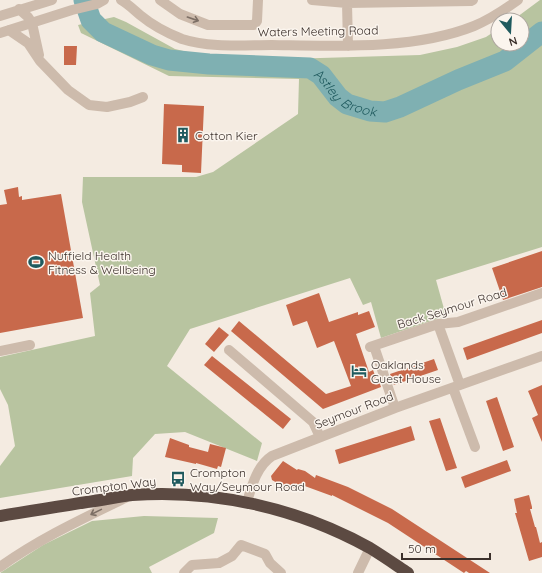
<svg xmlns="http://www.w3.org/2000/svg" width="542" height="573" font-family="Quicksand,sans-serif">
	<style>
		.green { fill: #b8c4a0 }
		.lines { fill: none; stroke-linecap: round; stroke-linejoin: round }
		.river { stroke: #7fb0b2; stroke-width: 21 }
		.building { fill: #c8694b }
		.minor { stroke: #cdbbac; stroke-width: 10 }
		.highway { stroke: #5c4a42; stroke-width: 12 }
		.oneway { stroke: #7d6f65 }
		.labels { text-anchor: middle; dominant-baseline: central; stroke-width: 3; stroke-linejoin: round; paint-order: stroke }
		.street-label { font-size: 12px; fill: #3b302b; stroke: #fbf5ee }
		.poi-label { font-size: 12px; fill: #3b302b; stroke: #fbf5ee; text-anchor: start }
		.water-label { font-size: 13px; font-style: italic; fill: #1f5a5e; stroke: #fbf5ee }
	</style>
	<rect width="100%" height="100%" fill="#f4ebe1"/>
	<path class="green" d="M540,0H542V247L436,280L446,316L381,338L371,302L363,305L350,278L190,329L167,366L262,443L257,461L185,432L155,434L133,458L132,476L0,498V466L15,446L8,405L0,389V357L95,336L90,293L100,285L82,202L83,177H196L213,172L298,114L299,79L169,76L81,33L78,25L114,17L126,22L175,49L200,55L253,60L420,55L457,47L486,37L498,29V44H522V20H513Z
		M144,516L218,518L214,533L149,567L152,573H0L43,545L92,521Z"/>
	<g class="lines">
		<path class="river" id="s1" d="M84,0L91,20L103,32L152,55L169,60L209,64L310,68L321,75L338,97L347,104L370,111L385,112L400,107L458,80L505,61L542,32"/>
	</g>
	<path class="building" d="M64,46H77L76,65H64Z
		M164,104L204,106L201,173L182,172V165L162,164Z
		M18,187L19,197L22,196V200L61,194L83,318L0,333V205L7,204L4,190Z
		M542,251V287L503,300L492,268Z
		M319,293L329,322L358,312V315L369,311L375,327L356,334L369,372L373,370L376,378H378L381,387L323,409L231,331L239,321L326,394L351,386L334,341L317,348L307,321L293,326L286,305Z
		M542,320V333L467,360L463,348Z
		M219,327L229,335L214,352L205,344Z
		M212,356L291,419L283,429L204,365Z
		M434,359L438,370L394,385L390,374Z
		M542,385V442L532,418L538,415L528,391Z
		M497,397L514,447L503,451L486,401Z
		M440,418L457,468L446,471L429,421Z
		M411,426L415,440L339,464L335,450Z
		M170,438L189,445V447L208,452L210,444L226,448L221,467L218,466L217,469L196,463V464L165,457Z
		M507,460L511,471L465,488L461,477Z
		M283,461L297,470L298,469L305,471L315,478L316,475L348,487L392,509L490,573H469L466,571L464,573L388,523L332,495V496L302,485L299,491L291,486L289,489L280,483L279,484L272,480L271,476Z
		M529,495L532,507V509H530L535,527H536L540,543L542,542V557L529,561L515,513H517L514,499Z"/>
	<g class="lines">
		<path class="minor" d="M121,0C128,4 133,9 140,15C152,25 167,33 182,39C210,48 243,45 272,45C336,46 414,50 474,26C489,20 504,10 518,0
			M160,0L180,14L208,25H254L257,21L258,0
			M312,0L347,3L471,1L473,0
			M347,3L348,46
			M19,9L28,17L32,23L39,55
			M0,16L52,0
			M9,30L28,43L40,61L68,90L89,105L107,107L130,102L143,97
			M0,33L72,10L97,4L104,0
			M438,324L460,385
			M374,346L395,408
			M370,347L438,324L458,322L542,293
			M229,350L313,422L320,437
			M0,351L30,345
			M453,388L475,447
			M247,502C252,485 257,466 272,456L395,408L542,356
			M0,567C39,539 82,519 125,498
			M184,573L192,565L219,563L232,556L241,545L265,554L270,563L281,573
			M358,573L370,548"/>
		<path class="highway" d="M0,516C29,511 58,507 87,502C102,500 117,497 132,495C214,489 298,508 370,548C383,556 396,565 408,573"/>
	</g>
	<defs><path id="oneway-shaft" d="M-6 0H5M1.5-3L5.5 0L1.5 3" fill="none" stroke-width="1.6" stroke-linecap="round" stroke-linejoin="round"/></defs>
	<g class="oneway">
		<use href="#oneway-shaft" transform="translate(193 19) rotate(19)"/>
		<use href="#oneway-shaft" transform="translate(96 512) rotate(154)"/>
	</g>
	<defs>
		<g id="building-bare" transform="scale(1.2)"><path d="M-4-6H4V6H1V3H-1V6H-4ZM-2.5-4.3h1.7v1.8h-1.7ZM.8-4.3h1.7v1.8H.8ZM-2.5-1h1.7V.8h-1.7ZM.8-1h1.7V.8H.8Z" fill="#1f5a5e" stroke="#fbf5ee" stroke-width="2.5" paint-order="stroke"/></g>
		<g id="stadium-bare" transform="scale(1.2)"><path d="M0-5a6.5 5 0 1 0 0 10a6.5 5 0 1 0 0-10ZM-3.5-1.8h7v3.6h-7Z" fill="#1f5a5e" stroke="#fbf5ee" stroke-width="2.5" paint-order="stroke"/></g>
		<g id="hotel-bare" transform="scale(1.2)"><path d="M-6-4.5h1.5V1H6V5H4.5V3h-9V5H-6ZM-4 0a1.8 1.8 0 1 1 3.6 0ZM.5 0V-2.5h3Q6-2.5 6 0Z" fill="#1f5a5e" stroke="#fbf5ee" stroke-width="2.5" paint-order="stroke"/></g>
		<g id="bus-bare" transform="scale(1.2)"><path d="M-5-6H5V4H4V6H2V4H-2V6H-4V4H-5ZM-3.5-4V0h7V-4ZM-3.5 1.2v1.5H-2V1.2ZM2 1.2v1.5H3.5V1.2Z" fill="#1f5a5e" stroke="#fbf5ee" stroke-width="2.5" paint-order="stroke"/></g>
	</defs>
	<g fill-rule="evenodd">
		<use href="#building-bare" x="183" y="135"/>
		<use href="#stadium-bare" x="36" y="262"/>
		<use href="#hotel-bare" x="359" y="371"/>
		<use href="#bus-bare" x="178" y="479"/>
	</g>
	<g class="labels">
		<g class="street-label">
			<text transform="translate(318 31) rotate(-1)">Waters Meeting Road</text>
			<text transform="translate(452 308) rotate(-17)">Back Seymour Road</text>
			<text transform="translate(354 410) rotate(-21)">Seymour Road</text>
			<text transform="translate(114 486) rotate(-7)">Crompton Way</text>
		</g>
		<g class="poi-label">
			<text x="195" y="135">Cotton Kier</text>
			<text x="48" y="255">Nuffield Health<tspan x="48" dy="14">Fitness &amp; Wellbeing</tspan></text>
			<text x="371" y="364">Oaklands<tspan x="371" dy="14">Guest House</tspan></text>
			<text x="190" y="472">Crompton<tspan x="190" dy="14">Way/Seymour Road</tspan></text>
		</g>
		<g class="water-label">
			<text stroke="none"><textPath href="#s1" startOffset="296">Astley Brook</textPath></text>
		</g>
	</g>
	<g transform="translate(510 32) rotate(162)"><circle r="19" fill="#fbf5ee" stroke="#aea6a0"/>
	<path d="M0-3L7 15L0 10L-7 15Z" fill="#1f5a5e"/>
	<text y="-6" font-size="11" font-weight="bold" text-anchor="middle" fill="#3b302b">N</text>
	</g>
	<path d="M402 553v6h88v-6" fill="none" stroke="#3b302b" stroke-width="2"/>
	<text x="408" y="553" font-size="12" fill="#3b302b" stroke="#fbf5ee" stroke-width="3" paint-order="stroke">50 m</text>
</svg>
